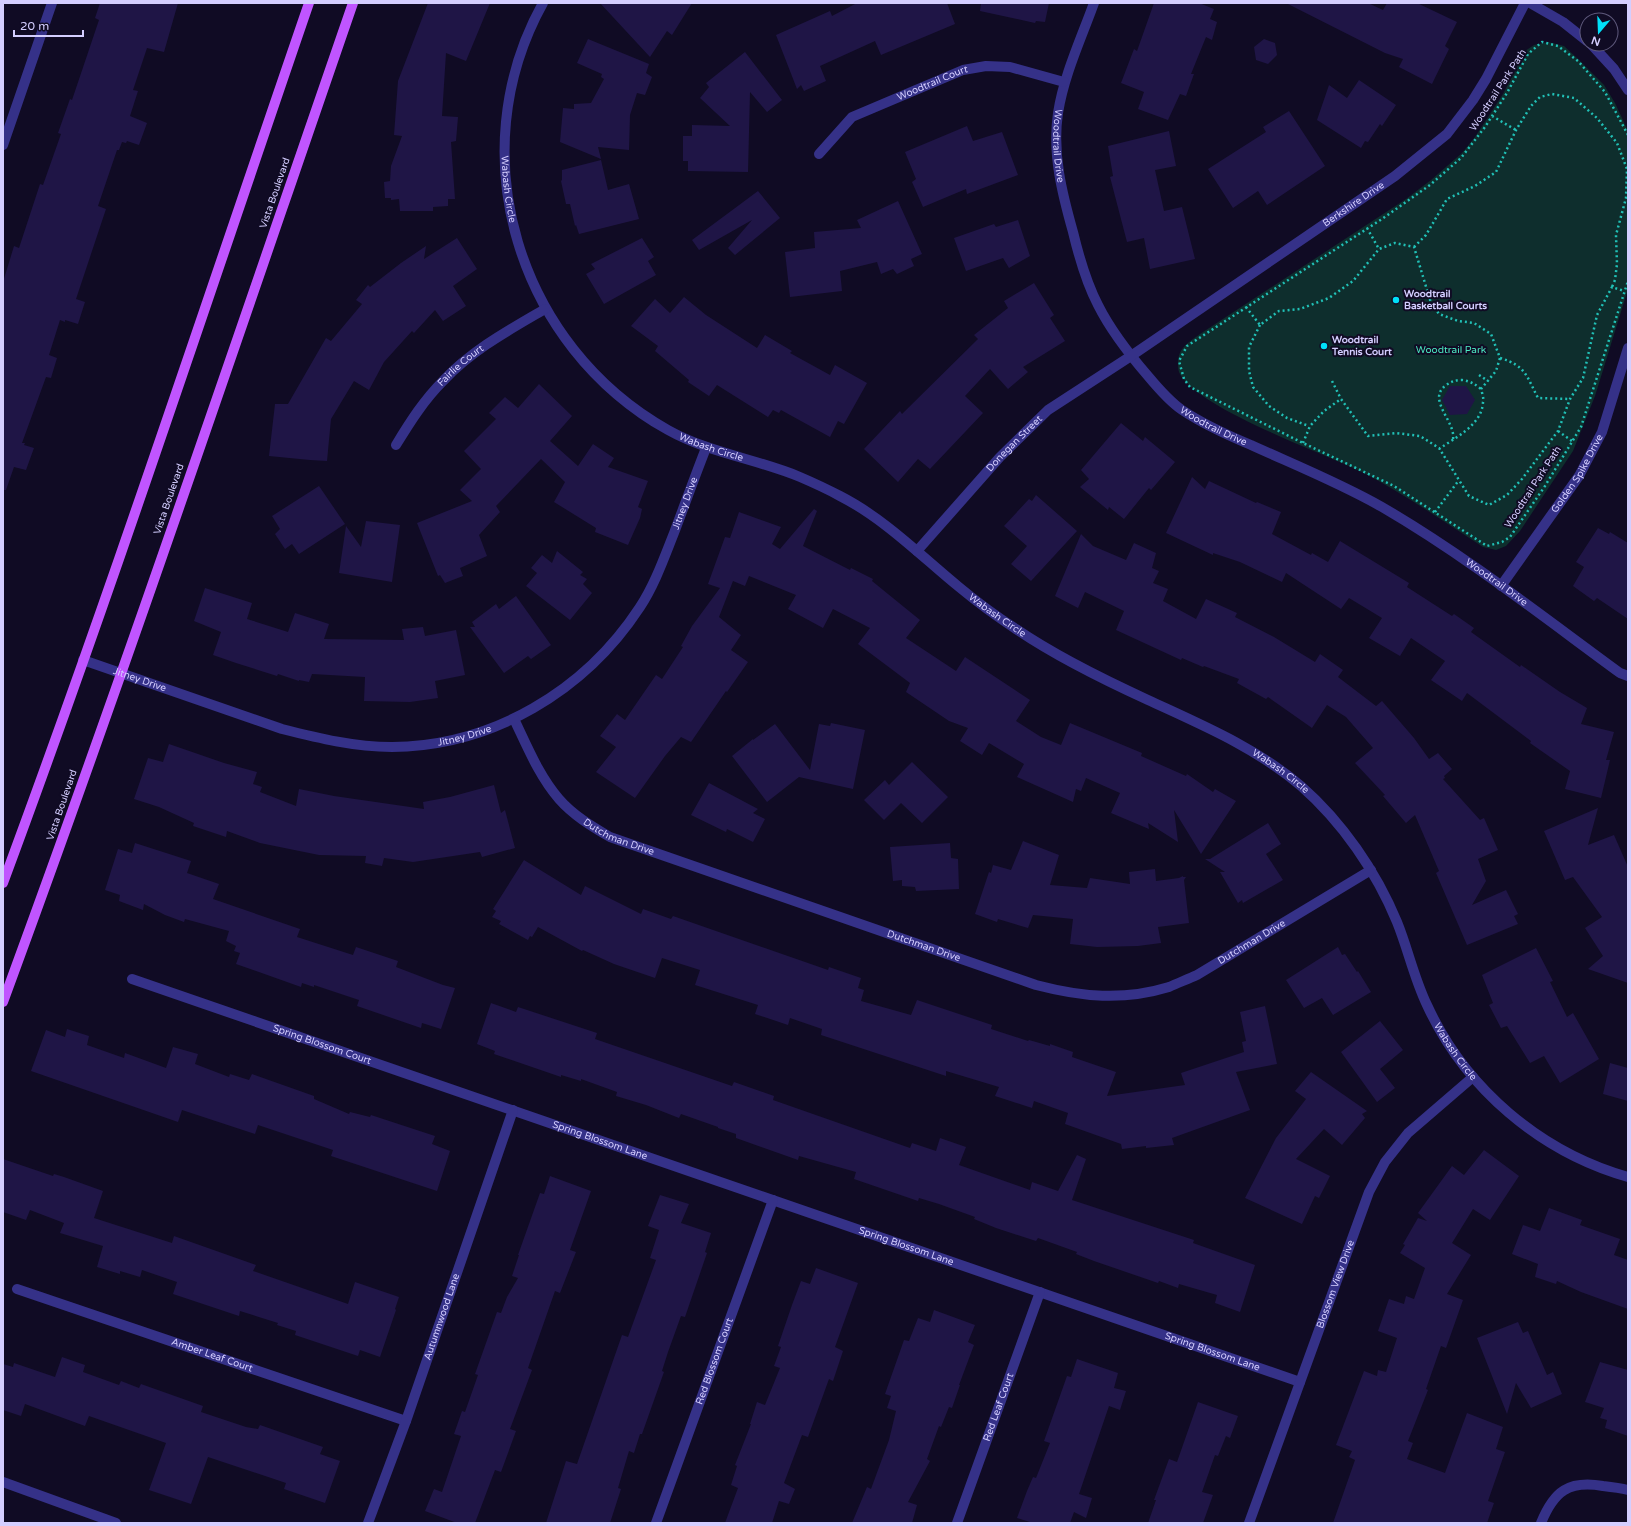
<svg xmlns="http://www.w3.org/2000/svg" width="1631" height="1526" font-family="'Varela Round',sans-serif">
	<style>
		.green { fill: #0e2e2d }
		.building { fill: #1f1546 }
		.lines { fill: none; stroke-linecap: round; stroke-linejoin: round }
		.path { stroke: #21c0b6; stroke-width: 2.5; stroke-dasharray: 2 3; stroke-linecap: butt }
		.minor { stroke: #353188; stroke-width: 10 }
		.major { stroke: #c055ff; stroke-width: 10 }
		.poi-dot { fill: #00e0f9; stroke: #100b24; stroke-width: 1.5 }
		.labels { text-anchor: middle; dominant-baseline: central; stroke-width: 4; stroke-linejoin: round; paint-order: stroke }
		.street-label { font-size: 10px; fill: #d4ceff; stroke: #100b24 }
		.poi-label { font-size: 10px; font-weight: bold; fill: #d4ceff; stroke: #100b24; text-anchor: start }
		.park-label { font-size: 10px; fill: #4decc4; stroke: #100b24 }
	</style>
	<rect width="100%" height="100%" fill="#100b24"/>
	<path class="green" d="M1548,42L1564,46L1577,58L1604,85L1615,103L1628,131V289L1595,396L1573,451L1520,531L1506,546L1496,550L1483,547C1443,521 1403,493 1360,471C1321,452 1194,407 1179,372C1178,369 1178,366 1178,363C1178,348 1189,342 1200,334L1406,199L1431,180L1462,153L1475,137L1503,94L1525,51L1534,45Z"/>
	<path class="building" d="M100,3H178L164,52L147,48L133,90L138,91L130,116L147,123L139,145L127,141L126,143L122,142L119,150H117L98,206L106,209L76,299L85,302L78,324L65,320V322L60,320L49,355L57,358L51,378L46,377L22,443H25L24,445L34,448L26,470L14,467L6,490H3V282L14,246L19,248L40,184L43,185L61,134L58,133L70,99L72,100L99,20L95,18Z
		M428,3H490L466,61L446,53L442,116L458,117L456,141L451,142L455,199H448V206L433,207V211H400L399,199L391,200V198H385L384,182L390,181L391,166L402,136L394,135L398,81Z
		M600,3H692L672,35L667,31L650,57Z
		M857,3H947L955,24L881,55L875,41L820,66L826,81L804,91L801,85L797,89L776,35L830,11L832,16Z
		M981,3H1049L1045,22L1036,21L1035,23L980,11Z
		M1154,3H1199L1214,9L1210,19L1217,22L1212,40L1206,37L1191,74H1194L1186,96L1180,94L1168,120L1138,109L1144,92L1121,83L1134,49L1137,51Z
		M1286,3H1368L1383,10L1387,3H1417L1457,22L1445,46L1449,49L1432,84L1399,67L1403,59L1385,53Z
		M588,39L649,64L646,73L652,77L645,95L637,93L630,115L629,150L598,147L601,159L560,142L563,108L574,109V104L591,103L604,79L601,77L602,74L577,63Z
		M1264,39L1275,43L1277,55L1268,64L1256,60L1254,47Z
		M745,52L782,100L767,112L750,92L748,172L688,171V161H683V136H692V125L730,126L700,98L709,87L706,83Z
		M1359,80L1396,105L1382,126L1380,124L1368,142L1365,141L1361,148L1317,120L1329,85L1347,98Z
		M1289,111L1325,166L1267,205L1258,191L1233,208L1208,169L1266,132L1263,127Z
		M967,126L973,141L1002,132L1018,175L967,194L966,189L923,207L912,182L916,179L905,152Z
		M1169,131L1176,166L1155,170L1164,211L1182,207L1195,259L1150,269L1144,238L1127,242L1110,177L1113,176L1108,146Z
		M601,160L608,190L629,184L639,219L579,234L576,225L575,226L570,204H566L561,181L562,180V170Z
		M758,191L780,218L735,255L728,248L752,220L699,250L692,240Z
		M898,201L922,254L911,259L914,266L897,274L893,269L881,274L877,262L840,271L842,291L790,297L785,252L815,248L814,232L861,228L857,220Z
		M1018,220L1030,256L1009,268L1003,258L966,271L954,238L994,224L996,227Z
		M457,238L477,269L453,286L466,306L443,321L435,310L414,333L412,331L384,362L369,390L354,381L331,419L327,461L310,460L269,456L275,404H288L326,338L331,341L362,304L356,300L368,285L370,287L401,263L426,246L424,259Z
		M642,238L654,257L648,261L656,275L604,304L586,274L595,269L591,264Z
		M1034,283L1054,315L1050,318L1065,341L1023,367L1028,372L1008,389L990,369L965,396L983,413L930,469L918,459L898,482L864,449L900,411L902,414L978,339L974,335L1008,308L1004,301Z
		M684,297L706,315L757,348L765,335L792,351L790,353L830,375L835,365L867,383L844,424L838,421L830,437L781,410L779,413L773,410L768,417L717,385L709,396L688,382L689,380L655,351L658,346L631,326L655,299L670,313Z
		M539,384L572,416L550,441L578,466L593,444L614,458L608,467L648,481L638,507L642,509L640,518L628,545L595,532L596,528L554,502L565,482L541,459L496,506L500,512L479,535L487,556L460,568L463,576L445,583L440,575L438,576L417,523L472,501L460,490L481,469L464,451L496,419L489,413L505,397L518,408Z
		M1450,386H1466L1475,400L1467,414L1450,415L1442,400Z
		M1121,423L1143,441L1145,437L1175,462L1151,490L1149,488L1124,519L1109,507L1108,510L1080,487L1089,479L1081,470Z
		M1192,477L1205,489L1209,481L1256,503L1257,502L1281,512L1272,534L1311,555L1312,553L1328,562L1340,541L1409,583L1407,587L1452,616L1454,614L1474,628L1471,632L1520,667L1521,665L1560,692L1587,708L1581,724L1614,732L1606,760H1610L1601,798L1565,789L1570,771L1530,743L1531,741L1467,693L1462,701L1431,680L1445,661L1411,638L1400,656L1369,638L1382,618L1349,598L1341,609L1286,573L1282,582L1240,562L1213,553V555L1166,533Z
		M319,486L345,524L299,554L292,544L285,549L275,534L280,529L272,516Z
		M1036,495L1077,531L1031,581L1011,564L1027,546L1004,526L1029,499L1032,501Z
		M814,509L817,511L803,546L850,570L851,568L873,579L872,581L920,620L906,638L956,671L965,657L1030,700L1016,721L1041,737L1061,745L1070,723L1142,753L1141,756L1186,776L1187,774L1213,792L1215,789L1236,801L1201,854L1174,810L1178,842L1148,823L1149,829L1111,813L1120,793L1086,778L1081,791L1076,789L1073,802L1017,777L1024,764L989,743L982,755L960,741L968,728L949,721L906,692L910,683L858,644L870,628L833,609L823,628L788,609L796,595L749,576L745,586L733,581L719,617L741,635L731,650L748,662L727,692L726,691L691,742L681,737L665,756L635,798L596,772L616,747L600,736L617,714L625,720L656,675L662,679L683,647L681,646L692,626L720,588L708,584L725,537L730,538L739,512L781,527L772,544L780,549Z
		M366,521L400,525L392,582L339,573L346,526L361,547Z
		M1598,528L1609,534L1610,532L1628,543V619L1597,598L1594,601L1573,586L1584,567L1576,562Z
		M1081,534L1093,546L1126,560L1134,543L1156,553L1152,568L1159,571L1153,583L1168,589L1163,601L1196,619L1206,599L1237,613L1235,617L1274,637L1315,662L1320,654L1343,670L1338,677L1376,706L1382,701L1414,738L1429,759L1438,753L1452,769L1444,776L1445,778L1443,779L1480,820L1484,818L1498,850L1478,859L1486,881L1472,905L1506,890L1518,914L1514,916L1518,924L1467,945L1436,873L1439,871L1415,815L1406,823L1383,796L1385,795L1355,763L1373,748L1346,717L1327,705L1312,728L1268,697L1266,699L1237,683L1239,679L1204,666L1203,667L1182,658L1181,660L1116,630L1124,611L1085,592L1078,608L1055,596Z
		M557,551L583,572L580,575L587,579L583,584L592,593L570,620L526,586L537,573L531,568L542,555L552,563Z
		M205,588L252,603L247,619L288,632L295,613L329,624L324,639L404,640L402,629L423,627L425,636L456,630L465,675L435,681L438,698L410,702L364,701L365,677L312,674L309,682L299,680V681L278,674L277,676L236,663L213,655L221,632L194,621Z
		M516,596L551,645L531,659L528,656L504,673L470,627H475L472,622L496,604L499,609Z
		M831,723L865,730L853,789L799,777L767,802L732,756L753,739V740L775,724L810,770L819,724L830,726Z
		M169,744L224,763L257,772L253,784L262,787L260,792L296,806L299,789L334,796L424,809L423,802L450,797L494,785L501,813L505,810L515,848L482,857L480,852L413,862L384,858L382,866L365,863L366,856L319,855L260,843L227,831L226,837L193,826L194,823L159,807L134,799L148,758L163,762Z
		M912,762L948,797L922,823L901,803L884,820L864,800L885,780L889,785Z
		M709,783L758,809L753,813L765,819L753,842L727,829L726,832L691,815Z
		M1598,808L1588,845L1614,835L1628,867V983L1588,969L1603,956L1585,928L1602,917L1573,877L1565,880L1544,831Z
		M1268,823L1281,844L1266,854L1283,880L1243,903L1242,900L1238,903L1220,872H1225L1205,859H1210Z
		M1023,841L1059,855L1050,885L1087,888L1090,878L1130,884L1129,872L1155,869L1156,881L1179,878L1183,876V877H1186L1184,880L1189,923L1158,927L1161,943L1138,946L1097,947L1070,944L1073,919L1033,915L1028,928L998,919L997,922L975,914L989,872L991,873L993,865L1011,870Z
		M135,843L191,861L187,873L219,884L213,899L300,929L297,937L353,955L356,947L398,961L396,967L443,985L455,988L441,1029L422,1023L421,1028L357,1006L359,1000L314,985V987L302,983L301,987L236,964L240,953L234,951L236,946L226,941L229,931L185,919L184,922L165,915L144,904L143,910L119,901L120,895L105,890L118,849L132,853Z
		M950,843L951,858L958,859L959,889L916,891L915,887L902,886V880L893,881L890,847Z
		M524,860L581,895L585,886L641,914L643,909L671,919L673,916L828,970L829,967L861,978L858,988L864,990L861,1001L911,1015L917,1000L992,1025L991,1029L1028,1041L1029,1040L1050,1046V1044L1073,1052L1072,1057L1116,1072L1107,1096L1185,1085L1181,1073L1244,1052L1242,1042L1246,1041L1240,1012L1265,1006L1277,1064L1236,1072L1250,1110L1172,1138L1174,1145L1146,1148V1146L1122,1149L1121,1144L1065,1124L1068,1113L1034,1101L1032,1108L995,1096L999,1087L946,1071V1076L821,1035L822,1029L790,1018L788,1025L755,1014L758,1005L695,985L700,970L662,958L655,978L614,964L583,950L582,951L538,927L532,937L530,936L528,940L499,924L501,921L492,917L496,911L493,909Z
		M1338,947L1342,955L1345,954L1357,972L1358,971L1371,992L1333,1015L1322,998L1304,1008L1286,980Z
		M1536,948L1553,981L1550,982L1567,1017L1573,1013L1599,1059L1560,1083L1544,1056L1530,1063L1507,1026L1501,1028L1489,1005L1493,1003L1482,975Z
		M491,1003L516,1012L518,1007L597,1033L595,1039L732,1086L734,1082L774,1096L773,1100L910,1148L912,1143L936,1151L940,1138L966,1147L959,1165L1030,1190L1032,1182L1058,1191L1077,1155L1086,1159L1072,1200L1194,1240L1193,1243L1255,1265L1240,1312L1215,1303L1217,1295L1179,1284L1178,1288L1159,1281L1158,1283L1094,1261L1076,1254L1077,1252L1038,1238L1036,1241L996,1228L974,1219L975,1217L939,1204L919,1198L918,1201L854,1179L856,1172L799,1156L798,1160L736,1138V1134L718,1128V1127L681,1114L679,1118L646,1105L616,1096L617,1092L581,1079V1081L561,1075V1077L494,1054L495,1051L477,1044Z
		M1380,1021L1403,1050L1380,1069L1395,1088L1377,1102L1341,1052Z
		M67,1029L89,1036L87,1045L124,1058L125,1053L166,1068L173,1047L198,1054L195,1064L229,1077L230,1074L249,1080L252,1074L314,1096V1099L349,1114L350,1112L370,1117L371,1115L435,1136L432,1144L450,1151L437,1191L331,1156L333,1150L258,1125L255,1134L182,1110L178,1122L31,1071L46,1030L65,1037Z
		M1610,1063L1628,1068V1101L1603,1094Z
		M1311,1072L1367,1111L1362,1114L1365,1118L1342,1145L1324,1129L1296,1159L1330,1176L1319,1198L1315,1196L1302,1224L1245,1198L1276,1138L1306,1099L1295,1091Z
		M1484,1150L1519,1176L1490,1220L1473,1209L1452,1243L1471,1255L1447,1294L1463,1300L1446,1348L1441,1346L1426,1389L1428,1390L1408,1441L1413,1443L1407,1459L1445,1473L1467,1413L1503,1427L1496,1449L1505,1452L1488,1501L1494,1503L1487,1523H1333L1355,1460L1349,1457L1352,1451L1336,1445L1364,1371L1377,1376L1378,1370L1386,1372L1397,1338L1378,1331L1389,1299L1404,1304L1406,1296L1414,1299L1425,1268L1400,1253L1405,1245L1403,1244L1418,1218L1427,1221L1418,1213L1452,1166L1464,1175Z
		M3,1159L53,1176L54,1174L64,1177L103,1191L94,1218L172,1243L174,1236L256,1265L253,1271L348,1304L355,1282L399,1297L395,1309L396,1310L380,1357L360,1350L358,1356L295,1335L296,1331L277,1325L278,1323L240,1311L239,1316L173,1294L177,1282L142,1270L140,1277L120,1271V1274L97,1267L103,1246L60,1233L64,1223L30,1210L26,1220L3,1212Z
		M550,1176L591,1191L570,1250L576,1252L560,1293L555,1291L528,1368L532,1370L510,1429L516,1431L501,1472L495,1470L475,1523H457L425,1511L434,1489L442,1492L461,1436L454,1434L462,1411L465,1412L478,1375L475,1374L497,1312L501,1313L507,1297L518,1278L512,1276L519,1255H518L540,1193L544,1194Z
		M660,1195L689,1204L681,1223L711,1233L705,1252L707,1253L685,1317L681,1316L668,1352L662,1371L664,1372L642,1434H640L634,1453L629,1451L618,1488L621,1489L610,1523H546L566,1461L577,1464L622,1335L628,1337L656,1260L650,1258L659,1230L648,1226Z
		M1549,1208L1582,1220L1580,1225L1620,1239L1614,1255L1628,1260V1309L1581,1292L1557,1281L1556,1284L1535,1277L1538,1264L1512,1254L1523,1225L1540,1231Z
		M816,1268L858,1283L835,1347L843,1351L833,1381L829,1379L808,1437L802,1435L784,1483L795,1489L789,1504L779,1501L772,1523H725L738,1488L731,1485L737,1466L735,1465L751,1424H750L757,1402L765,1405L780,1368L774,1366L781,1347L778,1346L792,1305L801,1281L810,1284Z
		M934,1310L975,1325L968,1342L974,1345L959,1385H960L952,1408L949,1407L941,1427L939,1426L927,1459L930,1461L908,1502L917,1505L912,1523H852L867,1487L871,1489L889,1440L896,1411L887,1408L891,1396L885,1394L904,1340L909,1341L918,1318L930,1322Z
		M1518,1322L1523,1333L1528,1331L1547,1375L1553,1372L1562,1394L1531,1408L1516,1383L1507,1414L1477,1338Z
		M62,1357L85,1365L83,1372L119,1385L121,1381L139,1388L141,1384L203,1406L201,1412L246,1427L258,1429L260,1425L323,1447L320,1454L340,1461L325,1503L284,1489L286,1483L208,1457L191,1504L149,1490L166,1443L89,1416L85,1426L25,1404L21,1416L3,1410V1364L13,1367L14,1363L55,1377Z
		M1077,1359L1118,1373L1114,1388L1126,1391L1120,1410L1109,1406L1079,1494L1092,1498L1086,1518L1074,1512L1070,1523H1033L1017,1518L1027,1491L1033,1477L1036,1478L1050,1443L1044,1441L1067,1376L1071,1377Z
		M1600,1362L1628,1370V1436L1605,1428L1607,1420L1600,1418L1604,1408L1585,1402Z
		M1198,1402L1238,1416L1230,1438L1226,1436L1218,1456L1215,1455L1202,1492L1213,1495L1203,1523H1148L1156,1500H1154L1169,1459L1177,1462Z"/>
	<g class="lines">
		<path class="path" d="M1492,116L1516,130
			M1628,135L1605,92L1578,61L1558,46L1542,42L1528,54L1507,93L1485,127L1461,158L1430,185L1382,219L1187,346L1179,361L1184,379L1190,387L1303,443L1394,486L1487,546L1502,542L1510,537L1545,486L1581,427L1628,281
			M1367,228L1379,249L1395,243L1414,247L1431,303L1439,314L1458,321L1474,323L1491,334L1500,358
			M1414,247L1426,235L1447,199L1475,186L1496,172L1516,130L1531,106L1540,97L1552,94L1574,98L1597,118L1617,143L1627,169L1626,198L1616,235L1617,264L1615,280L1612,287
			M1246,307L1260,325L1279,311L1300,309L1329,298L1353,281L1379,249
			M1260,325L1249,347V371L1253,387L1269,406L1287,418L1309,426
			M1500,358C1526,366 1526,375 1538,398L1570,399
			M1479,375L1488,381
			M1332,381L1341,399
			M1558,431L1572,441
			M1453,439C1456,422 1427,400 1445,386C1450,382 1455,380 1462,380C1470,381 1475,384 1481,389
			M1303,443L1310,426L1324,411L1341,399L1368,436L1396,433L1420,436L1439,448L1469,496L1489,505L1507,495L1522,479L1558,431L1570,399L1583,378L1597,315L1612,287L1624,291
			M1439,449C1456,437 1482,425 1483,402C1484,398 1482,393 1481,389L1496,371L1500,358
			M1435,512L1459,480"/>
		<g class="minor">
			<path id="s1" d="M543,3C459,154 518,346 668,430C709,453 757,459 800,477C814,483 827,489 840,496C885,519 921,556 959,587C977,602 996,616 1016,629C1057,657 1102,679 1148,700C1202,725 1255,747 1301,786C1342,822 1376,871 1397,922C1408,949 1414,978 1427,1005C1465,1088 1540,1152 1628,1177"/>
			<path id="s2" d="M1094,3C1081,39 1064,75 1058,113C1052,154 1062,193 1073,232C1079,257 1086,282 1098,305C1111,331 1129,354 1148,376C1158,388 1169,401 1182,410C1203,424 1227,435 1251,445C1295,465 1340,483 1382,507C1466,556 1542,616 1620,673L1628,676"/>
			<path d="M1530,3L1563,22L1587,41"/>
			<path d="M1591,44L1614,69L1628,90"/>
			<path d="M3,145L52,3"/>
			<path id="s3" d="M819,154L852,117L963,70L986,66L1010,67L1064,82"/>
			<path id="s4" d="M396,445C410,422 424,400 443,381C472,350 509,330 545,309"/>
			<path id="s5" d="M917,551L1000,457L1048,410L1131,356L1395,176L1447,134L1473,100L1486,79L1525,3"/>
			<path id="s6" d="M1501,586L1579,476L1602,432L1628,348"/>
			<path id="s7" d="M83,660L282,729C318,738 354,747 392,747C493,746 585,691 640,607C655,584 664,558 674,533C685,504 695,476 706,448"/>
			<path id="s8" d="M514,719C527,746 539,776 559,799C573,815 591,826 610,837L1036,985C1082,997 1123,1001 1169,987C1178,983 1188,979 1197,975L1371,870"/>
			<path id="s9" d="M132,979L1300,1382"/>
			<path id="s10" d="M17,1289L406,1421"/>
			<path d="M3,1482L116,1523"/>
			<path id="s11" d="M368,1523L406,1421L513,1110"/>
			<path id="s12" d="M656,1523L773,1200"/>
			<path id="s13" d="M957,1523L1040,1292"/>
			<path id="s14" d="M1249,1523L1369,1192L1385,1162L1408,1133L1473,1077"/>
			<path d="M1541,1523C1554,1491 1569,1480 1603,1486C1612,1487 1620,1488 1628,1490"/>
		</g>
		<path class="major" d="M3,883C111,592 208,297 309,3
			M3,1002C125,671 238,336 353,3"/>
	</g>
	<g class="poi-dot">
		<circle cx="1396" cy="300" r="4"/>
		<circle cx="1324" cy="346" r="4"/>
	</g>
	<g class="labels">
		<g class="street-label">
			<text stroke="none"><textPath href="#s3" startOffset="137">Woodtrail Court</textPath></text>
			<text transform="translate(1498 90) rotate(-57)">Woodtrail Park Path</text>
			<text stroke="none"><textPath href="#s2" startOffset="149">Woodtrail Drive</textPath></text>
			<text stroke="none"><textPath href="#s1" startOffset="193">Wabash Circle</textPath></text>
			<text transform="translate(275 193) rotate(-71)">Vista Boulevard</text>
			<text stroke="none"><textPath href="#s5" startOffset="561">Berkshire Drive</textPath></text>
			<text stroke="none"><textPath href="#s4" startOffset="103">Fairlie Court</textPath></text>
			<text stroke="none"><textPath href="#s2" startOffset="485">Woodtrail Drive</textPath></text>
			<text stroke="none"><textPath href="#s5" startOffset="145">Donegan Street</textPath></text>
			<text stroke="none"><textPath href="#s1" startOffset="540">Wabash Circle</textPath></text>
			<text stroke="none"><textPath href="#s6" startOffset="136">Golden Spike Drive</textPath></text>
			<text transform="translate(1533 487) rotate(-57)">Woodtrail Park Path</text>
			<text transform="translate(169 499) rotate(-71)">Vista Boulevard</text>
			<text stroke="none"><textPath href="#s7" startOffset="732">Jitney Drive</textPath></text>
			<text stroke="none"><textPath href="#s2" startOffset="809">Woodtrail Drive</textPath></text>
			<text stroke="none"><textPath href="#s1" startOffset="876">Wabash Circle</textPath></text>
			<text stroke="none"><textPath href="#s7" startOffset="60">Jitney Drive</textPath></text>
			<text stroke="none"><textPath href="#s7" startOffset="396">Jitney Drive</textPath></text>
			<text stroke="none"><textPath href="#s1" startOffset="1200">Wabash Circle</textPath></text>
			<text transform="translate(62 805) rotate(-71)">Vista Boulevard</text>
			<text stroke="none"><textPath href="#s8" startOffset="164">Dutchman Drive</textPath></text>
			<text stroke="none"><textPath href="#s8" startOffset="836">Dutchman Drive</textPath></text>
			<text stroke="none"><textPath href="#s8" startOffset="488">Dutchman Drive</textPath></text>
			<text stroke="none"><textPath href="#s9" startOffset="201">Spring Blossom Court</textPath></text>
			<text stroke="none"><textPath href="#s1" startOffset="1536">Wabash Circle</textPath></text>
			<text stroke="none"><textPath href="#s9" startOffset="495">Spring Blossom Lane</textPath></text>
			<text stroke="none"><textPath href="#s9" startOffset="819">Spring Blossom Lane</textPath></text>
			<text stroke="none"><textPath href="#s14" startOffset="254">Blossom View Drive</textPath></text>
			<text stroke="none"><textPath href="#s11" startOffset="219">Autumnwood Lane</textPath></text>
			<text stroke="none"><textPath href="#s9" startOffset="1143">Spring Blossom Lane</textPath></text>
			<text stroke="none"><textPath href="#s10" startOffset="206">Amber Leaf Court</textPath></text>
			<text stroke="none"><textPath href="#s12" startOffset="172">Red Blossom Court</textPath></text>
			<text stroke="none"><textPath href="#s13" startOffset="123">Red Leaf Court</textPath></text>
		</g>
		<g class="poi-label">
			<text x="1404" y="294">Woodtrail<tspan x="1404" dy="12">Basketball Courts</tspan></text>
			<text x="1332" y="340">Woodtrail<tspan x="1332" dy="12">Tennis Court</tspan></text>
		</g>
		<g class="park-label">
			<text x="1451" y="350">Woodtrail Park</text>
		</g>
	</g>
	<rect width="1631" height="1526" fill="none" stroke="#d4ceff" stroke-width="8"/>
	<g transform="translate(1599 32) rotate(199)"><circle r="19" fill="#100b24" stroke="#5e597c"/>
	<path d="M0-3L7 15L0 10L-7 15Z" fill="#00e0f9"/>
	<text y="-6" font-size="11" font-weight="bold" text-anchor="middle" fill="#d4ceff">N</text>
	</g>
	<path d="M14 30v6h69v-6" fill="none" stroke="#d4ceff" stroke-width="2"/>
	<text x="20" y="30" font-size="12" fill="#d4ceff" stroke="#100b24" stroke-width="3" paint-order="stroke">20 m</text>
</svg>
